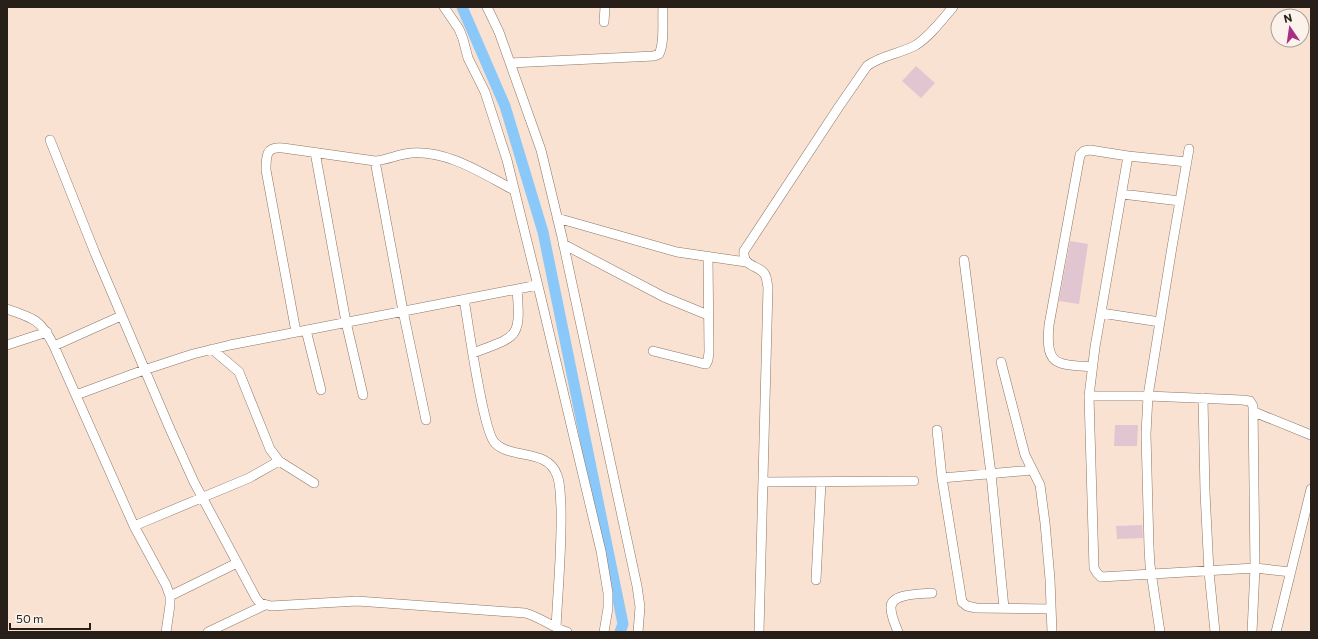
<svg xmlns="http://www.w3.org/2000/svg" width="1318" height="639" font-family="Commissioner,sans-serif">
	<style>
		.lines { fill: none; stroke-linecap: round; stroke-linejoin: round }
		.canal { stroke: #8ac8f9; stroke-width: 11 }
		.building { fill: #e1c6d2 }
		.street-casing { stroke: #8b7667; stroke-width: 10 }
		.street { stroke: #fff; stroke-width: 9 }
	</style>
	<rect width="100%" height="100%" fill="#f9e2d1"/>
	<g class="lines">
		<path class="canal" d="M462,7L505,106L543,232L623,624L620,632"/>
	</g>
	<path class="building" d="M916,66L935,83L921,98L902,81Z
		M1070,241L1088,244L1079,304L1059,301Z
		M1115,425H1138L1137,446H1114Z
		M1142,525L1143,538L1117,539L1116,526Z"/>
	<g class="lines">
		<g class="street-casing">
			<path id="street" d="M444,7L459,29L463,39L468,58L485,92L507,160L540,294L601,551L608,593V608L604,632
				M487,7L499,32L541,150L562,237L637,586L640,607L638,632
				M604,22L605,7
				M510,63L654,56L659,54C665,43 662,20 663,7
				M50,140L95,253L170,429L194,482L256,598L260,603L271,606L357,601L525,613C540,617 552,627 567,632
				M315,152L346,322L363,395
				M1128,156L1095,347L1089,396L1094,568L1097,573L1101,577L1255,568L1291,572
				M375,161L403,311L426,420
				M1122,194L1180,201
				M557,218L677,252L746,262
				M563,244L664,297L708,315
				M964,260L991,474L1004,608
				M464,299C468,322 483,432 495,443C512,460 547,448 557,475C561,485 560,496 561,507C562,548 558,588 556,628
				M7,309C34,318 41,320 54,346L134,526L166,585L170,596V605L166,632
				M1101,313L1160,322
				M306,330L321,390
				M296,332L266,170C266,156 266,146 283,148L375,161C387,160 399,154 411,153C448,150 483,174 514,190
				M7,345L47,332
				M54,346L121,316
				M212,349L239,372L270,449L279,461L314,483
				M653,351L701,363L706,364L708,360L709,352L708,256
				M473,353C518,336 521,339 517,289
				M1001,362L1025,455L1040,485L1045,523L1050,579L1052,632
				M1092,367C1057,364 1045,367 1049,325L1080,155L1084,151L1090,150L1128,156L1187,162
				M76,395L144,370L193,354L230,345L538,285
				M1089,396H1148L1242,400L1250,401L1253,406L1255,568L1252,632
				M1203,398L1205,492L1209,572L1215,632
				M1254,412L1311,435
				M937,430L942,478L962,602L967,606L976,608L1051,609
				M942,478L1032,470
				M763,482L914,481
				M134,526L249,478L279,461
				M816,580L821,482
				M170,596L237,563
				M208,632L265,605
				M759,632L768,287C767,284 767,280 766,277C762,264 742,269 744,251L838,108L867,66C881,55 900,54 916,45C930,36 942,20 953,7
				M898,632C895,624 891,616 891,608C890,593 922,594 932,593
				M1160,632L1150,565L1149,548L1146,434L1148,396L1172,247L1189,149
				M1276,632L1311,489"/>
		</g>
		<use href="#street" class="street"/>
	</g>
	<rect width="1318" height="639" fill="none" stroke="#281f19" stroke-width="16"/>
	<g transform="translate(1290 28) rotate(347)"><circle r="19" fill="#fbf2eb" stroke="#a79e97"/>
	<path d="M0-3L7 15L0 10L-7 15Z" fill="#a72f85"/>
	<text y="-6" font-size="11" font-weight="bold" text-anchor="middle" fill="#281f19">N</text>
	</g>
	<path d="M10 623v6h80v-6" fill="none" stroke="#281f19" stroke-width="2"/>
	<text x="16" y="623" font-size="12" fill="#281f19" stroke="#fbf2eb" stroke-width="3" paint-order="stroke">50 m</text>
</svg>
